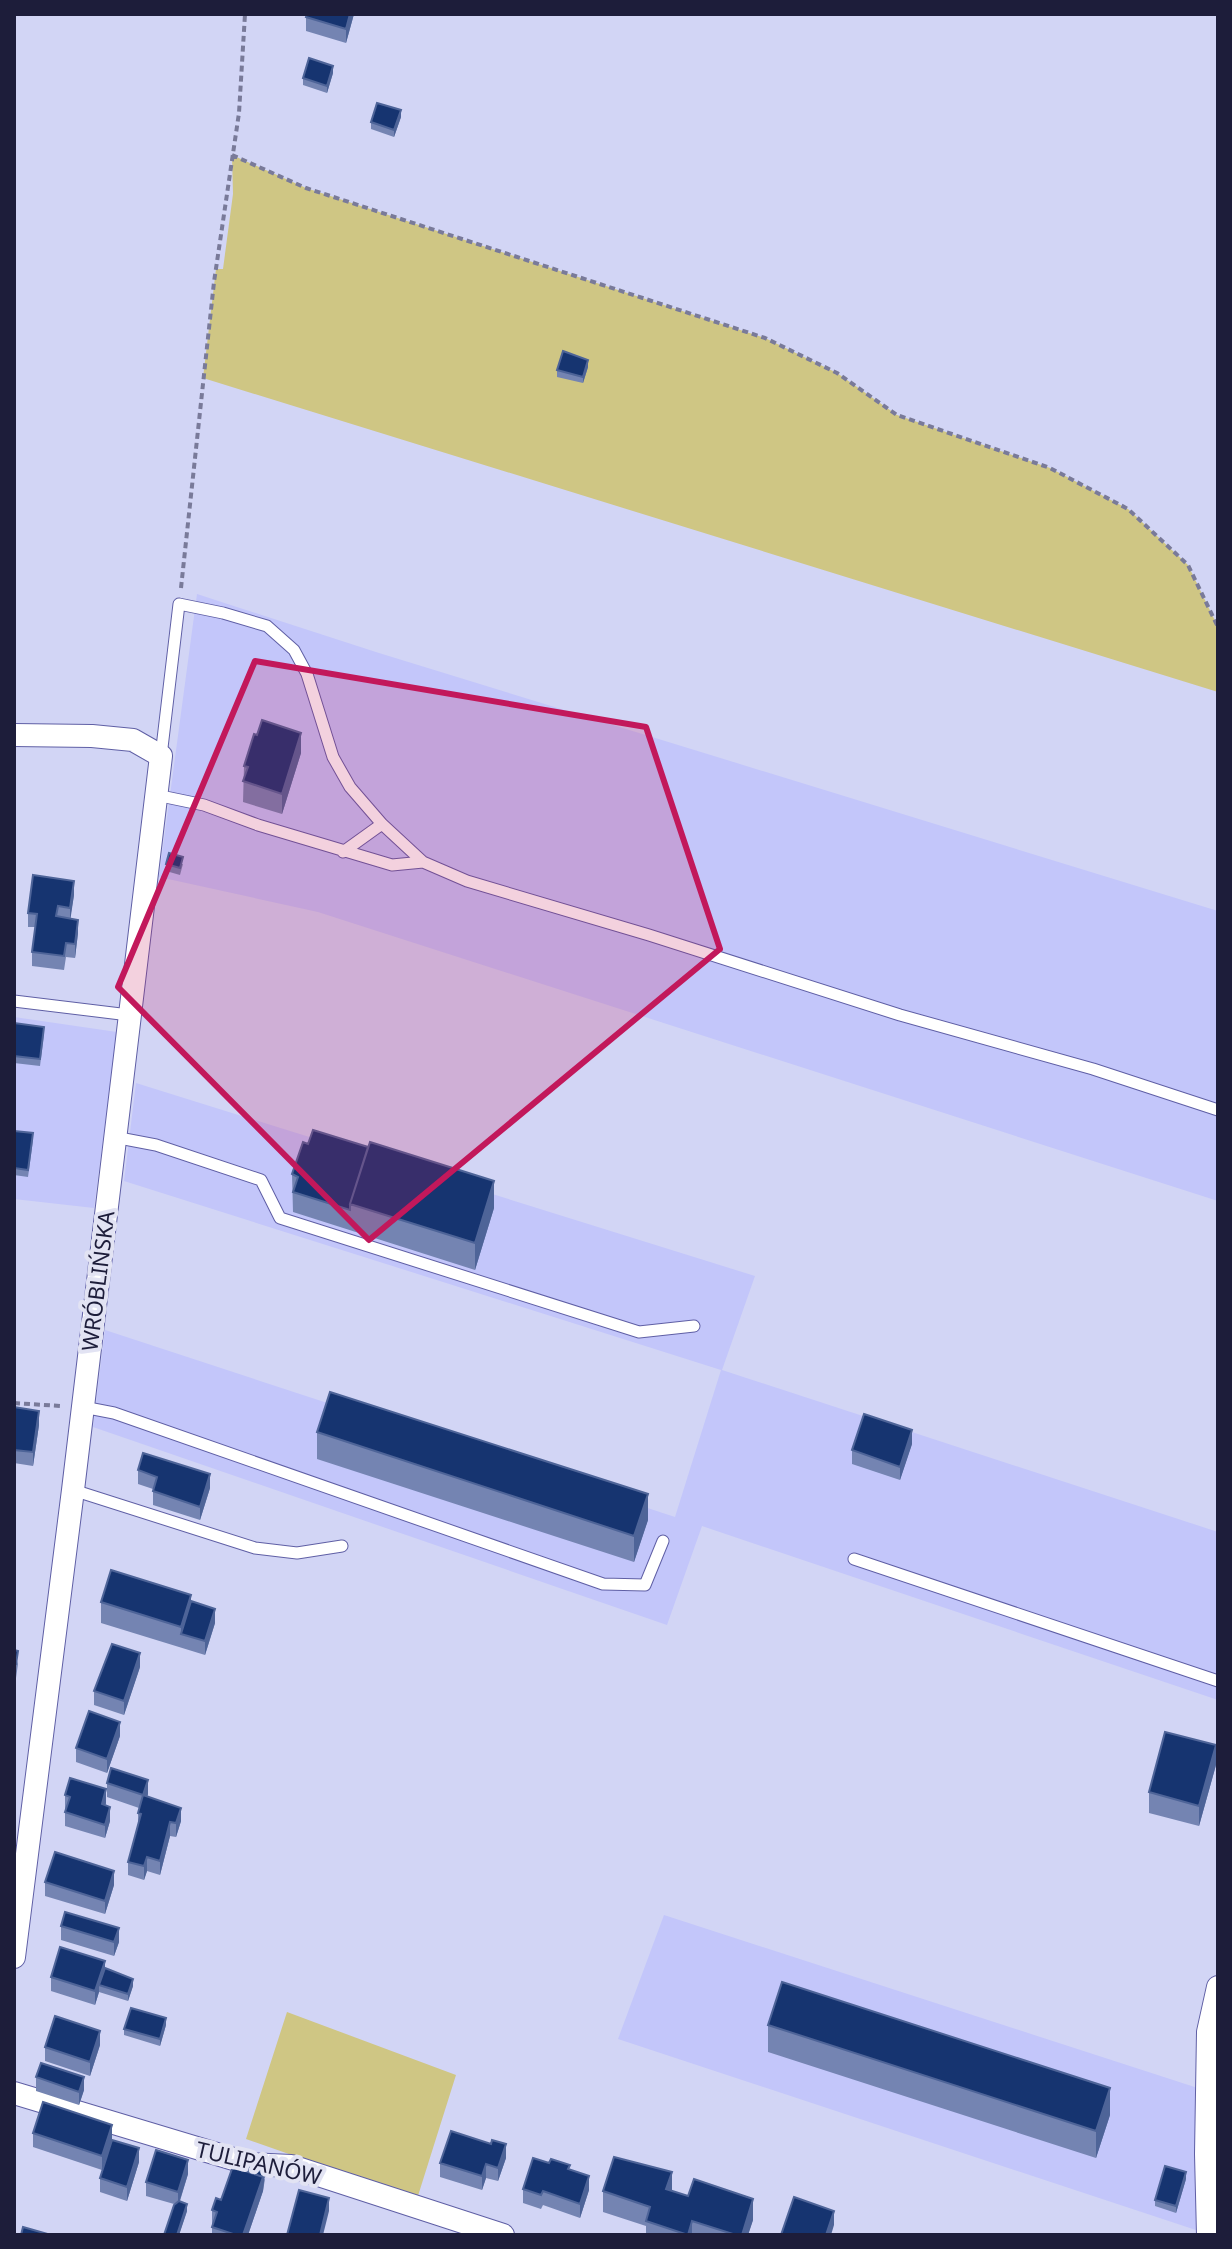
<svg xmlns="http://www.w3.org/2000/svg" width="1232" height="2249" font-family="'Noto Sans',sans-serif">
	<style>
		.built { fill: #c3c6fa }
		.green { fill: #cfc684 }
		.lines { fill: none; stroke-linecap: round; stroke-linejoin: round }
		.service-casing { stroke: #5f5fa5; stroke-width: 13 }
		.minor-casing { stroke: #5f5fa5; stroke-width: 24 }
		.path { stroke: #797a99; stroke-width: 4; stroke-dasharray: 6 4; stroke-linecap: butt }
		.service { stroke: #fff; stroke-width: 11 }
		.minor { stroke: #fff; stroke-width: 22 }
		.wall { fill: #7484b2 }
		.shaded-wall { fill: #4e6498 }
		.building { fill: #163470; stroke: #4e6498; stroke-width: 2 }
		.marked { fill: #c2185b; fill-opacity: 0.2; stroke: #c2185b; stroke-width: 6; stroke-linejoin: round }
		.labels { text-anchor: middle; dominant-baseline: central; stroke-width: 8; stroke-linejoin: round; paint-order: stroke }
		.street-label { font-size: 22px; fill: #1d1d3a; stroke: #e2e3f3 }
	</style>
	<rect width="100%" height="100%" fill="#d2d5f5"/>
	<path class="built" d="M197,594L379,653L1218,911V1201L318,912L159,877Z
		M14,1017L117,1032L94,1208L14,1199Z
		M136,1083L755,1276L722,1370L1218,1532V1700L702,1526L667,1625L93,1427L105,1330L675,1517L721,1370L124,1181Z
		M664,1915L1207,2091L1208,2234L618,2039Z"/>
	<path class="green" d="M232,155L306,188L765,338L837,373L897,415L1050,468L1128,509L1188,565L1218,627V692L203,378L216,269H223L233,194Z
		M287,2012L456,2075L417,2199L246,2139Z"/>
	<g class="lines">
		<g class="service-casing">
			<path id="service" d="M161,756L179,604L223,613L267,626L294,650L307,674L333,757L350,787L382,824L423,862L467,881L649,935L900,1015L1093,1069L1218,1110
				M156,795L204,805L258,825L392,865L423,862
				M343,852L382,824
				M14,1001L129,1015
				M114,1137L156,1145L261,1180L280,1218L639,1332L694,1326
				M83,1407L114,1413L603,1584L645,1585L663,1541
				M73,1490L255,1548L297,1553L342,1546
				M854,1559L1218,1681"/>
		</g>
		<g class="minor-casing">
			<path id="minor" d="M14,735L92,736L133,740L161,756L73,1490L14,1957
				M14,2093L250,2164L291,2166L503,2235
				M1208,2235L1206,2154L1208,2032L1218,1987"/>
		</g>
		<path class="path" d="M232,155L306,188L765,338L837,373L897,415L1050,468L1128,509L1188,565L1218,627
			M181,588L214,282L239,113L245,14
			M14,1403L60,1406"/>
		<use href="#service" class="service"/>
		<use href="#minor" class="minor"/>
	</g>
	<path class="wall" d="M354,14L346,43L306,31V17Z
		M333,73L327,93L303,85V78Z
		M401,117L394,137L371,129V122Z
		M588,367L583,383L557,377V370Z
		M257,735L301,753L282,814L243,802L244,766Z
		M166,864H183L180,875L166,871Z
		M74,895L70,918L78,933L75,958L66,957L64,970L32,966V952L35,927H28V913Z
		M14,1023L44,1034L40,1066L14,1063Z
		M14,1131L33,1140L28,1177L14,1175Z
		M292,1174L494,1208L475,1270L293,1212Z
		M14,1407L39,1425L33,1466L14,1463Z
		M317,1432L648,1520L634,1562L317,1459Z
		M912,1444L900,1480L852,1464V1450Z
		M138,1470L210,1488L200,1520L153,1505V1489L138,1484Z
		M191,1601L215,1623L205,1655L101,1623V1602Z
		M14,1650L18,1664L16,1678H14Z
		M140,1667L124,1715L94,1705V1691Z
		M120,1736L107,1773L76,1762V1748Z
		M1216,1765L1199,1826L1149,1813V1792Z
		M107,1783L148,1794L147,1797L181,1821L176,1837L170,1836L160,1875L147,1871L144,1880L128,1875V1862L138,1824V1813L139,1808L107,1797Z
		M65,1795L106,1803L105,1805L110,1821L105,1838L65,1826Z
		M45,1882L114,1885L105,1914L45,1896Z
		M61,1926L119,1942L114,1956L61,1940Z
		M105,1968L133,1986L128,2001L99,1992L95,2005L51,1991V1977Z
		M166,2025L160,2046L124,2035V2029Z
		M768,2025L1110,2115L1096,2158L768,2052Z
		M100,2045L90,2076L45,2061V2047Z
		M36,2077L84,2090L79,2105L36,2091Z
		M33,2133L112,2140L139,2162L127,2201L100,2192V2178L111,2142L102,2170L33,2147Z
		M506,2158L498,2181L486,2178L482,2190L440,2177V2163Z
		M570,2170L589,2190L580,2218L543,2205L541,2209L523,2203V2189Z
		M188,2174L180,2201L187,2211L179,2235H164L174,2204L146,2196V2182Z
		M265,2179L263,2191L248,2235H212V2210L221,2200Z
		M1186,2179L1176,2213L1155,2206V2200Z
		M603,2191H672L753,2220L748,2235H646V2226L603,2212Z"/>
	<path class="shaded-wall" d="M350,14H354L346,43V29Z
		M333,66V73L327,93V86Z
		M401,110V117L394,137V130Z
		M588,360V367L583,383V377Z
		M301,733V753L282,814V794Z
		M74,881V895L70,922V908Z
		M78,920V933L75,958V944Z
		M494,1181V1208L475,1270V1243Z
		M39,1411V1425L33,1466V1452Z
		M912,1430V1444L900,1480V1467Z
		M210,1474V1488L200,1520V1507Z
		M648,1494V1520L634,1562V1536Z
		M191,1595V1615L181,1634V1627Z
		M215,1609V1623L205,1655V1641Z
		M140,1653V1667L124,1715V1701Z
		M120,1722V1736L107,1773V1759Z
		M1216,1745V1765L1199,1826V1806Z
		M148,1780V1794L143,1809V1795Z
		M106,1789V1803L102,1818V1804Z
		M110,1807V1821L105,1838V1825Z
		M181,1808V1821L176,1837V1823Z
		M170,1822V1836L160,1875V1861Z
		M147,1857V1871L144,1880V1866Z
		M114,1871V1885L105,1914V1901Z
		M119,1928V1942L114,1956V1942Z
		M105,1961V1975L99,1985V1992L95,2005V1991Z
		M133,1979V1986L128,2001V1994Z
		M166,2018V2025L160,2046V2039Z
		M100,2031V2045L90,2076V2062Z
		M84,2077V2090L79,2105V2092Z
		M1110,2088V2115L1096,2158V2131Z
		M112,2125V2139L102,2170V2156Z
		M506,2144V2158L498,2181V2168Z
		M139,2148V2162L127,2201V2187Z
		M188,2160V2174L178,2206V2192Z
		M486,2164V2178L482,2190V2176Z
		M672,2172V2193L666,2189Z
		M1186,2172V2179L1176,2213V2206Z
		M265,2173L263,2191L248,2235H243Z
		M589,2176V2190L580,2218V2204Z
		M329,2198V2211L323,2235H320Z
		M753,2199V2220L748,2235H742Z
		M187,2204V2211L179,2235H177Z
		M834,2211V2225L831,2235H826Z
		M692,2221V2235H688Z"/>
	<path class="building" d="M307,14H350L346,29L306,17Z
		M309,58L333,66L327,86L303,78Z
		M377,103L401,110L394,130L371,122Z
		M563,351L588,360L583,377L557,370Z
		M262,720L301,733L282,794L243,781L248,767L244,766L254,734L257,735Z
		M169,853L183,857L180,868L166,864Z
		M33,875L74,881L70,908L58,906L56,916L78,920L75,944L66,943L64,956L32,952L37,914L28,913Z
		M14,1023L44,1027L40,1059L14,1056Z
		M313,1130L368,1147L350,1204V1210L293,1192L298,1177L292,1174L303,1142L308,1144Z
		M14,1131L33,1133L28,1170L14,1168Z
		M370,1142L494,1181L475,1243L350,1204Z
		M330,1392L648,1494L634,1536L317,1432Z
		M14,1407L39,1411L33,1452L14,1450Z
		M864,1414L912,1430L900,1467L852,1450Z
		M143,1453L210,1474L200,1507L153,1491L157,1477L138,1470Z
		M111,1570L191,1595L181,1627L101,1602Z
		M191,1601L215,1609L205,1641L181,1634Z
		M112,1644L140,1653L124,1701L94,1691Z
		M14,1650L18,1651L16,1664H14Z
		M89,1711L120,1722L107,1759L76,1748Z
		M1165,1732L1216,1745L1199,1806L1149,1792Z
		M111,1768L148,1780L143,1795L107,1783Z
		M70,1778L106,1789L102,1804L110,1807L105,1825L65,1812L70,1797L65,1795Z
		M143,1795L181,1808L176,1823L170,1822L160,1861L147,1857L144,1866L128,1862L141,1814L138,1813Z
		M55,1852L114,1871L105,1901L45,1882Z
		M65,1912L119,1928L114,1942L61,1926Z
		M60,1947L105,1961L95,1991L51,1977Z
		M105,1968L133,1979L128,1994L99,1985Z
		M782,1982L1110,2088L1096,2131L768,2025Z
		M131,2008L166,2018L160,2039L124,2029Z
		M55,2016L100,2031L90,2062L45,2047Z
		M41,2063L84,2077L79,2092L36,2077Z
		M43,2102L112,2125L102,2156L33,2133Z
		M451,2131L491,2144L492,2140L506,2144L498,2168L486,2164L482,2176L440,2163Z
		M112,2140L139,2148L127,2187L100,2178Z
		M156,2150L188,2160L178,2192L146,2182Z
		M614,2157L672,2172L666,2189L688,2196L694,2179L753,2199L742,2235H736L692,2221L688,2235L646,2221L650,2207L603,2191Z
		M533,2158L549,2163L551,2159L570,2165L568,2169L589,2176L580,2204L543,2191L541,2195L523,2189Z
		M238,2163L265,2173L263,2179V2177L236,2168Z
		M233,2166L263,2177L243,2235H236L212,2227L217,2212L212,2210L216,2198L221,2200Z
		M1165,2166L1186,2172L1176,2206L1155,2200Z
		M299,2190L329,2198L320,2235H287Z
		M794,2197L834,2211L826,2235H781Z
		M179,2201L187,2204L177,2235H164L174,2205Z
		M23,2227L51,2235H21Z"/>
	<path class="marked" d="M255,661L646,727L720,949L369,1240L118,987Z"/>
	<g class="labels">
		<g class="street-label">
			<text transform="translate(97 1281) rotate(-83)">WRÓBLIŃSKA</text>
			<text transform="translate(259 2162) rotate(13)">TULIPANÓW</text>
		</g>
	</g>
	<rect width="1232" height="2249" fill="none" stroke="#1d1d3a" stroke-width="32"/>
</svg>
